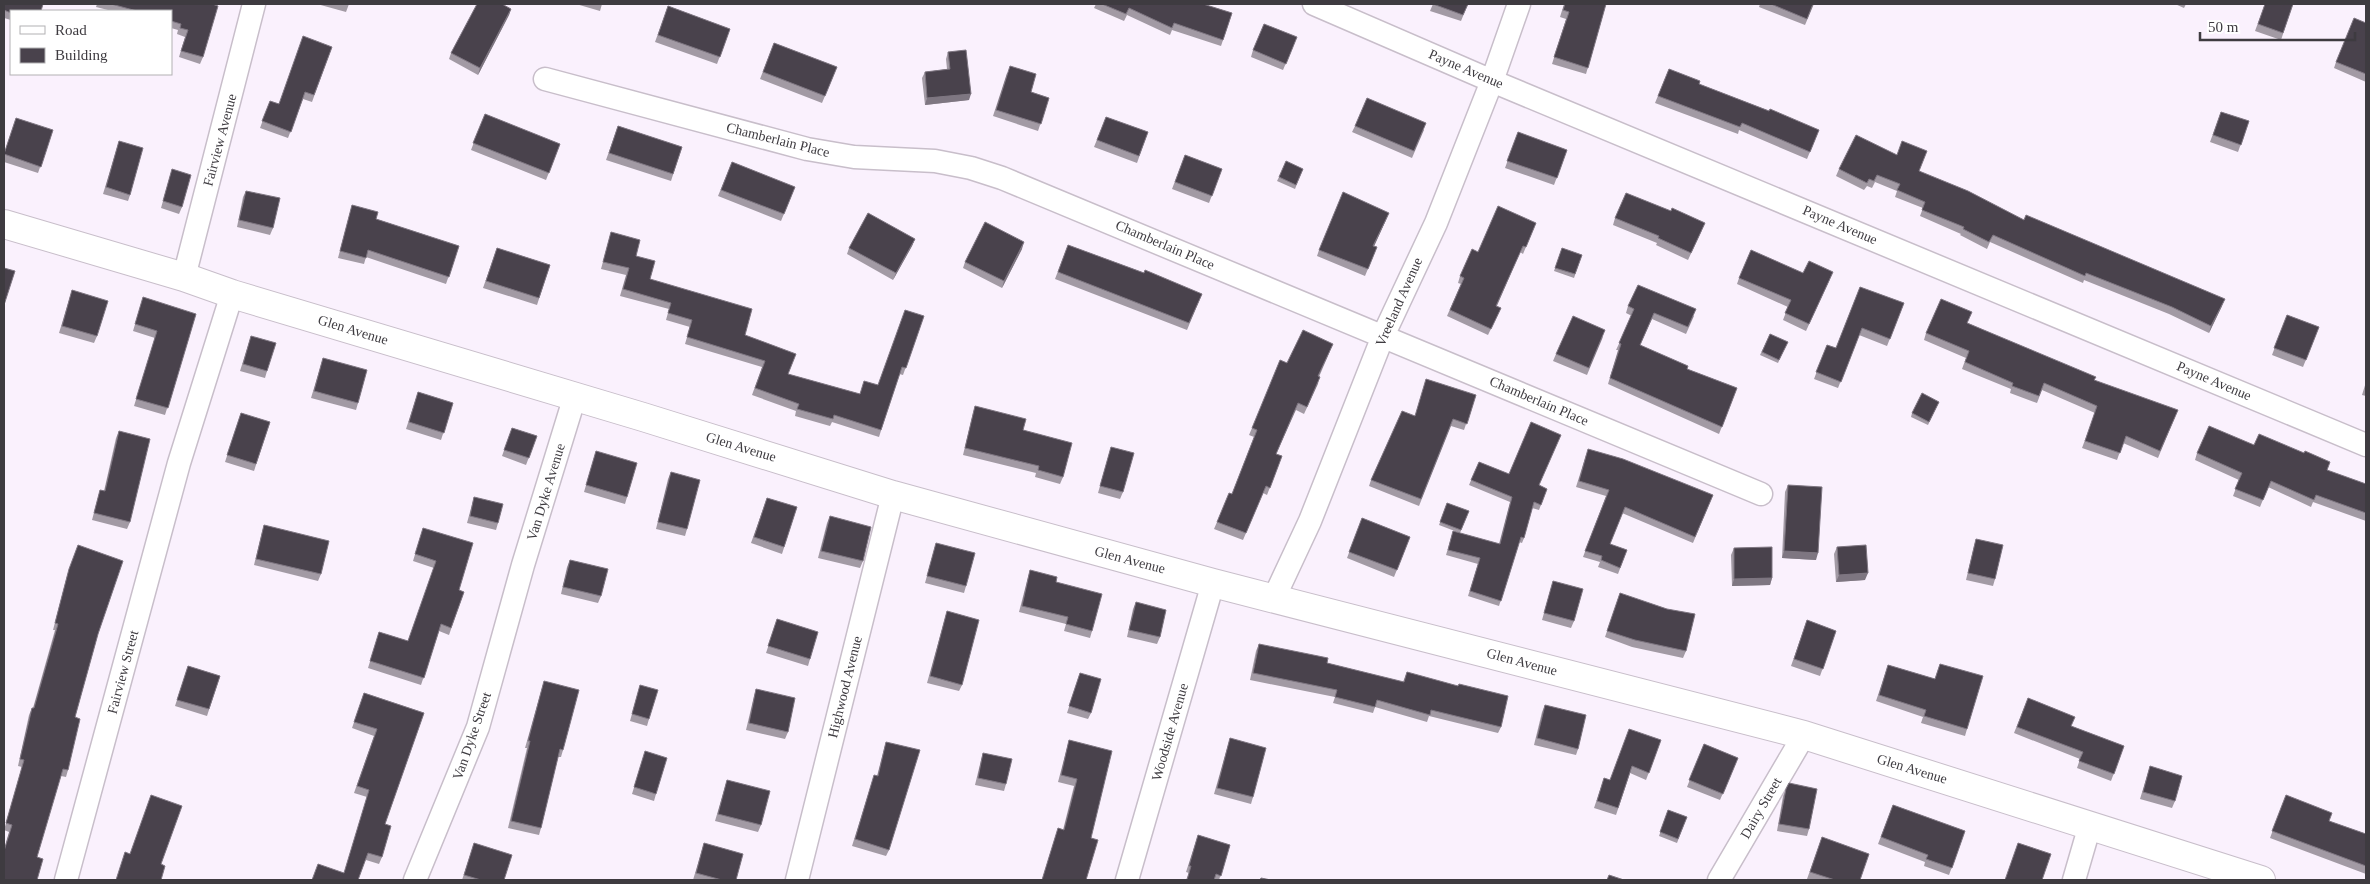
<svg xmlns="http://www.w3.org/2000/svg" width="2370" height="884" font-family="'Times New Roman',serif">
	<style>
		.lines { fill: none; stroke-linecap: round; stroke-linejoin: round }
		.minor-casing { stroke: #c8beca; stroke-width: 25 }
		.tertiary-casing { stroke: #c8beca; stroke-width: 30 }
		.minor { stroke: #fff; stroke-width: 22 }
		.tertiary { stroke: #fff; stroke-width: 28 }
		.wall { fill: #a29aa4 }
		.shaded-wall { fill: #7e7681 }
		.building { fill: #49424c; stroke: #7e7681 }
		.labels { text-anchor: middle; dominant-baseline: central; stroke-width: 5; stroke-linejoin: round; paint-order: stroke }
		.street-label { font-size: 14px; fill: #3e3b40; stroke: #fff }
	</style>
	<rect width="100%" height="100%" fill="#faf1fd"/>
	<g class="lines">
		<g class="minor-casing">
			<path id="minor" d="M1314,4L1492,81L2366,445
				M545,79L807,149L854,157L935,161L971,168L1002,178L1761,494
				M184,277L254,4
				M1274,598L1310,521L1383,336L1436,223L1492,81L1519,4
				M66,880L179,463L232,294
				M415,880L478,727L523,565L575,396
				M797,880L893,495
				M1127,880L1213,583
				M1719,880L1804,735
				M2074,880L2090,825"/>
		</g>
		<g class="tertiary-casing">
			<path id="tertiary" d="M4,224L184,277L232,294L643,417L893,495L1213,583L1804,735L2261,880"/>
		</g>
		<use href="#minor" class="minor"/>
		<use href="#tertiary" class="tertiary"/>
	</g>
	<path class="wall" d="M4,4L11,11V20L4,18Z
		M97,4H212L203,57L200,64L179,57L185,37L177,34L178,30L171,28V11H112L96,7Z
		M317,4H349L346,12Z
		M576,4H602L600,11Z
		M1096,4H1203L1232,13L1221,46L1172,30L1170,35L1127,15L1124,21L1094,8Z
		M1433,4H1468L1461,21L1430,11Z
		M1564,4H1606L1586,74L1552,64L1566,19L1560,17Z
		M1760,4H1814L1805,25L1759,7Z
		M2175,4H2186L2184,8Z
		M2265,4H2293L2281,40L2255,31Z
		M668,6L730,29L717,64L655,42Z
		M511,9L509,15L478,75L449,59L451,53Z
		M2366,23V82L2334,68L2336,62Z
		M774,43L837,67L822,103L760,79Z
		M1294,44L1283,70L1251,57L1253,50Z
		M332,47L312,102L303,99L288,138L260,128L270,101L278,104Z
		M948,52L969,100L925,105L922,78L925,72L947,69L946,59Z
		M1669,69L1699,84L1819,130L1807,159L1739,130L1738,134L1655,103Z
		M1007,73L1031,92L1049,98L1038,131L993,116Z
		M2221,112L2249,121L2238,152L2210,142Z
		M485,114L560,144L546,180L471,150Z
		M1106,117L1148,132L1137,163L1094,147Z
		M618,126L682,147L671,181L606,160Z
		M1355,126L1424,130L1412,158L1352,132Z
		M53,130L38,173L4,162V153Z
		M1518,132L1567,150L1554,185L1505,168Z
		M119,141L130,195L128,201L103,194Z
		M1185,155L1222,169L1209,203L1172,189Z
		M732,162L795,187L781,221L718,196Z
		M172,169L182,207L179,214L161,208Z
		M1303,169L1295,189L1277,181L1279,177Z
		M1839,169L1919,171L2024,220L2222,306L2209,333L2169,314L2084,280L2083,283L1990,242L1987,249L1960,235L1961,234L1920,216L1923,208L1895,197L1897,191L1875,182L1872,188L1867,186L1864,190L1836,176Z
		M246,191L273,228L270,235L237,227L243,197Z
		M352,205L376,219L459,246L446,284L366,257L364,264L338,258Z
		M1615,218L1702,230L1688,260L1656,245L1657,243L1613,225Z
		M1386,220L1374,246L1377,247L1365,276L1317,256L1319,250Z
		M1536,223L1523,254L1520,252L1497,306L1501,308L1488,335L1447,316L1461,284L1458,283L1460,276Z
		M611,232L636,256L650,279L745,335L788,374L860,394L878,385L924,316L903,375L899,374L879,437L832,422L830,426L795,416L796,411L752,395L762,367L685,344L690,327L666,320L669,309L620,296L626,275L601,269Z
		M915,239L912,246L893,280L847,254L849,248Z
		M1068,245L1202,294L1187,330L1055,279Z
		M497,248L550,265L537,305L483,288Z
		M1562,248L1582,255L1574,278L1554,271Z
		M1022,249L1002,288L963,268L965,262Z
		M1803,273L1830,279L1806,331L1783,320L1788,307L1737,284L1739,278Z
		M1860,287L1904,303L1887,346L1859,335L1838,388L1814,379L1827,345L1836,348Z
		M72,290L97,336L94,343L59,333Z
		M141,304L196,314L165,415L134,406L155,338L133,331Z
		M1628,306L1694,316L1686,334L1652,319L1640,345L1687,369L1737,388L1719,434L1608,384L1618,350H1616L1632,316L1626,313Z
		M2287,315L2319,327L2303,367L2272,355Z
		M1968,323L2175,417L2158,458L2123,443L2117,460L2082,448L2095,413L2042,390L2037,403L2010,393L2011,389L1962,369L1966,358L1924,340L1926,333Z
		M1770,334L1786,345L1778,363L1760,355Z
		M251,336L267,371L265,378L240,371Z
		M1603,337L1587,375L1553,361L1556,354Z
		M1330,351L1319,377L1318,384L1304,414L1296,410L1276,454L1282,456L1267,495L1263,493L1243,540L1214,529L1217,522L1232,494L1254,437L1249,435L1252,428L1287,363Z
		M323,358L358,403L356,410L311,398Z
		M2366,382V396L2362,395Z
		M418,392L453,403L441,440L406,429Z
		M1476,395L1464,430L1451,426L1419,506L1369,486L1371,480L1414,416Z
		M1939,402L1928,425L1911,417L1912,413Z
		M975,406L1023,430L1063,477L1060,484L1035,477L1036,473L963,455L973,413Z
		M241,413L270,422L254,471L225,462Z
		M512,428L537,436L526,465L502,456Z
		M119,431L130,522L127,529L92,520L100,490L104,491L116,438Z
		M2254,445L2366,484V521L2313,502L2311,507L2268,487L2260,507L2233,496L2239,480L2195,460L2197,453Z
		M1111,447L1123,492L1120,499L1098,493Z
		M596,451L627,497L625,504L584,492Z
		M1586,455L1713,495L1693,543L1622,513L1610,544L1627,550L1618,574L1598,567L1600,562L1583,557L1606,496L1576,487Z
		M1479,462L1547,489L1539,510L1532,508L1524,538L1522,543L1519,542L1499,606L1468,596L1478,564L1446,555L1453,531L1499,544L1510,502L1469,485Z
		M671,472L687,529L685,536L656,529L668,479Z
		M1788,485L1816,560L1782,558L1785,492Z
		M474,497L498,523L496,530L467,523Z
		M767,498L797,507L782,554L751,543Z
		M1447,503L1469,511L1460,533L1439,525Z
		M830,516L863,561L860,568L818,558L827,523Z
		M1362,518L1410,537L1394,577L1347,558Z
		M264,525L321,574L318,581L254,565L262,532Z
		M423,528L459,590L464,592L449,635L439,631L421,685L368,668L379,632L408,641L434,568L413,561Z
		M1976,539L1995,579L1993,586L1966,580L1974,546Z
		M936,543L966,586L964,593L925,583Z
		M78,545L98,634L75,717L68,770L66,777L61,776L4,880V849L9,832L4,830L22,767L18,766L29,715L32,708H33L55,630H53L67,576Z
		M1837,547L1865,580L1836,582L1834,554Z
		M1734,548L1772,578L1770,585L1732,586L1731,555Z
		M570,560L601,596L598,603L561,594L567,567Z
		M1030,570L1056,582L1092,631L1090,638L1064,631L1066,624L1019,612L1028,577Z
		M1553,581L1574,621L1571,628L1542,620Z
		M1620,593L1686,651L1683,658L1632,647L1605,637Z
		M1136,602L1160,637L1157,644L1127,637L1133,609Z
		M947,611L962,685L959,691L927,683Z
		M1807,620L1836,631L1820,676L1791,666Z
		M775,626L810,659L808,666L766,653Z
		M1259,644L1327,663L1403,682L1407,672L1501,727L1498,733L1429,716L1427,722L1375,707L1373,713L1333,703L1335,697L1250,680L1256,651Z
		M1940,664L1967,729L1965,736L1921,723L1923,717L1876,701L1888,665L1935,679Z
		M188,666L220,676L207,716L175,706Z
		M1080,673L1091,713L1088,719L1067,713Z
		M544,681L563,750L561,757H558L541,828L539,835L508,828L527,748H525Z
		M640,685L649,719L647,726L630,721Z
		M756,689L788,732L785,739L746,730L754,696Z
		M364,693L424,713L385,824L382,857L379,864L366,860L367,797L354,793L374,736L352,728Z
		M2028,698L2071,726L2124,746L2111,781L2077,768L2080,759L2014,733Z
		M1545,705L1578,749L1576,755L1534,745L1542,712Z
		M1230,738L1253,797L1251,804L1214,794Z
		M1069,740L1091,838L1086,880H1042L1058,828L1063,830L1074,786L1058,782Z
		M1661,740L1646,780L1630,773L1616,815L1594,808L1604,778L1610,780Z
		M886,742L889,850L886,856L852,846L872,782L877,776L884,749Z
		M1704,744L1738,758L1720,800L1687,787Z
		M983,753L1006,784L1004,791L975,785L981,760Z
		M643,758L656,794L654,801L632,794Z
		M2150,766L2175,801L2172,808L2140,799Z
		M727,780L761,825L758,832L715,821Z
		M1786,789L1809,829L1807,836L1777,831L1783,796Z
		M2286,795L2329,821L2366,834V874L2270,838Z
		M1893,805L1965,831L1949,875L1924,866L1925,862L1878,844Z
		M1668,810L1687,817L1677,843L1659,836Z
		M1198,835L1230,845L1219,880H1186L1189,873L1186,872Z
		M1822,837L1860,880H1812L1807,879Z
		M474,843L504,880H462Z
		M704,843L736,880H693Z"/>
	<path class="shaded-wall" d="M511,9L509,15L478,75L480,68Z
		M971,94L969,100L925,105L927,98Z
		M1389,213L1386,220L1371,253L1373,246Z
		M915,239L912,246L893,280L896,273Z
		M1024,242L1022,249L1002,288L1004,281Z
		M2225,299L2222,306L2209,333L2211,326Z
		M1784,551L1818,553L1816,560L1782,558Z
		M1868,573L1865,580L1836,582L1839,575Z
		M1772,578L1770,585L1732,586L1734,579Z"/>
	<path class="building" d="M4,4H43L41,11H11V13L4,10Z
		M111,4H212L218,6L203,57L181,51L188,30L180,28L181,24L171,21V11H137Z
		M477,4H502L511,9L480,68L451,53Z
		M1102,4H1203L1232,13L1223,40L1174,23L1172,28L1129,8L1126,14Z
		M1433,4H1468L1463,15Z
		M1565,4H1606L1588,68L1554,57L1569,12L1563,10Z
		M1771,4H1813L1807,19Z
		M2265,4H2293L2283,33L2258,24Z
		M668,6L730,29L720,57L658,35Z
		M2354,18L2366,23V74L2336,62Z
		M1264,24L1297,37L1286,64L1253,50Z
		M303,36L332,47L314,95L305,92L291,132L262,121L270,101L279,104Z
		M774,43L837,67L825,96L763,72Z
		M966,50L971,94L927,98L925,72L950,69L948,52Z
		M1010,66L1036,74L1031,92L1049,98L1041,124L996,110Z
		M1669,69L1700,81L1699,84L1769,111L1770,109L1819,130L1810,152L1742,123L1740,127L1658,96Z
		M1367,98L1426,123L1414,151L1355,126Z
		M2221,112L2249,121L2241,145L2213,135Z
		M485,114L560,144L549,173L473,143Z
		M1106,117L1148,132L1139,156L1097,140Z
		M16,118L53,130L41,167L4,154Z
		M618,126L682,147L673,174L609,153Z
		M1518,132L1567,150L1557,178L1507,161Z
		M1856,135L1897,155L1902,141L1927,151L1919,171L1968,191L2024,220L2026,215L2225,299L2211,326L2172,307L2086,273L2085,276L1993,235L1989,242L1963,229L1964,227L1922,210L1925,202L1897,190L1900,184L1877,175L1874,181L1869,179L1867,183L1839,169Z
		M119,141L143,148L130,195L106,187Z
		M1185,155L1222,169L1212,196L1175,182Z
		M1286,161L1303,169L1296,185L1279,177Z
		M732,162L795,187L784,214L721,190Z
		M172,169L191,175L182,207L163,201Z
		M246,191L280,198L273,228L239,220Z
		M1343,192L1389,213L1373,246L1377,247L1368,269L1319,250Z
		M1626,193L1671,211L1672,208L1705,223L1691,253L1658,238L1659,236L1615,218Z
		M352,205L378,212L376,219L459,246L449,277L368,250L366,258L340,251Z
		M1498,206L1536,223L1526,247L1523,246L1496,306L1501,308L1491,329L1450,310L1464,278L1460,276L1472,249L1478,252Z
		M868,213L915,239L896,273L849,248Z
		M985,222L1024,242L1004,281L965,262Z
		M611,232L640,240L636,256L655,261L650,279L752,309L745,335L796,354L788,374L860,394L864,381L878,385L905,310L924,316L906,368L902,367L881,430L834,415L833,419L797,409L799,404L755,388L765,361L687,337L692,320L668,313L671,303L623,289L629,268L603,262Z
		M1068,245L1144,273L1145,270L1202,294L1189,323L1058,272Z
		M497,248L550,265L539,298L486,281Z
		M1562,248L1582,255L1575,274L1555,268Z
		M1751,250L1803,273L1809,261L1833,272L1809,324L1785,313L1791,300L1739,278Z
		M4,268L15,271L4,305Z
		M1638,285L1696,309L1688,327L1654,313L1640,345L1688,366L1687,369L1737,388L1722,427L1610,378L1621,344L1619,343L1634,309L1628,306Z
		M1860,287L1904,303L1890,339L1862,328L1841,382L1816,372L1827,345L1836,348Z
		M72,290L108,301L97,336L62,326Z
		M143,297L196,314L168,408L136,399L157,331L135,324Z
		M1941,299L1972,312L1967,323L2096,377L2094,380L2178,410L2160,451L2126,436L2120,453L2085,441L2097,406L2044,383L2039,396L2012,386L2013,383L1965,362L1969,351L1926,333Z
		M2287,315L2319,327L2306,360L2274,348Z
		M1573,316L1605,330L1589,368L1556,354Z
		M1303,330L1333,344L1318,376L1320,377L1307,407L1298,403L1276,454L1282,456L1270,488L1266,486L1246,533L1217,522L1229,493L1232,494L1257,430L1252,428L1280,360L1287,363Z
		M1770,334L1788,342L1779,360L1762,352Z
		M251,336L276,343L267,371L243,364Z
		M323,358L367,370L358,403L314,391Z
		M1426,379L1476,395L1467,424L1453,419L1421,499L1371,480L1402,411L1415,416Z
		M418,392L453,403L444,433L409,422Z
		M1922,393L1939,402L1929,422L1912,413Z
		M975,406L1026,419L1023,430L1072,443L1063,477L1038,470L1039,466L965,448Z
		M241,413L270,422L256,464L227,455Z
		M1531,422L1561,435L1539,485L1547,489L1541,505L1534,502L1524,538L1521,537L1501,601L1470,591L1480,558L1448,550L1453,531L1500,544L1512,497L1471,480L1479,462L1509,474Z
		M2209,426L2254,445L2259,434L2304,453L2305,451L2330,462L2327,470L2366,484V513L2316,495L2314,500L2271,481L2263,500L2235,489L2242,473L2197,453Z
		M512,428L537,436L529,458L504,450Z
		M119,431L150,439L130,522L94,513L100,490L105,491Z
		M1111,447L1134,453L1123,492L1100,486Z
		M1588,449L1623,459L1713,495L1695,537L1625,507L1610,544L1627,550L1620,568L1601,560L1602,556L1585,551L1609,490L1579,481Z
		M596,451L637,463L627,497L586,485Z
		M671,472L700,480L687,529L658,522Z
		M1788,485L1822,487L1818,553L1784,551Z
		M474,497L503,504L498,523L470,516Z
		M767,498L797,507L784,547L754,537Z
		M1447,503L1469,511L1461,530L1440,522Z
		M830,516L871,527L863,561L821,551Z
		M1362,518L1410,537L1397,570L1349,552Z
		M264,525L329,541L321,574L256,559Z
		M423,528L473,543L459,590L464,592L451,628L441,624L424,678L370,661L379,632L408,641L436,561L415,554Z
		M1976,539L2003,545L1995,579L1968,573Z
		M936,543L975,553L966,586L927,576Z
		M78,545L123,561L98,634L75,717L80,719L68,770L63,769L37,857L43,859L37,880H4V851L12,825L6,823L24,760L20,759L32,708H34L58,624L55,623L69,569Z
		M1866,545L1868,573L1839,575L1837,547Z
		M1772,547V578L1734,579V548Z
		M570,560L608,569L601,596L563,587Z
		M1030,570L1057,577L1056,582L1102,594L1092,631L1066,624L1068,617L1022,606Z
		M1553,581L1583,589L1574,621L1544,613Z
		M1620,593L1667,609L1695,614L1686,651L1635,640L1607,631Z
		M1136,602L1166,610L1160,637L1129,630Z
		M947,611L979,620L962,685L930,676Z
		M777,619L818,632L810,659L768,646Z
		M1807,620L1836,631L1823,669L1794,659Z
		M1259,644L1328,658L1327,663L1404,682L1407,672L1458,686L1459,684L1508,696L1501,727L1431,710L1430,715L1377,700L1375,707L1335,697L1337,690L1253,673Z
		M1940,664L1983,676L1967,729L1924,716L1926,710L1879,695L1888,665L1935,679Z
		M188,666L220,676L209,709L177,700Z
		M1080,673L1101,679L1091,713L1069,706Z
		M544,681L579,690L563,750L560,749L541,828L511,821L530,741H528Z
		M640,685L658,690L649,719L632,714Z
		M756,689L795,698L788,732L749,723Z
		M364,693L424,713L385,824L391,826L382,857L368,853L358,880H312L318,864L344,873L369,790L357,786L377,729L354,722Z
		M2028,698L2075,717L2071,726L2124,746L2114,774L2079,761L2083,752L2017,727Z
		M1545,705L1586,715L1578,749L1537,738Z
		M1629,729L1661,740L1649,773L1632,766L1618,808L1597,801L1604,778L1610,780Z
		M1230,738L1266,748L1253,797L1217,788Z
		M1069,740L1112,751L1091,838L1098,840L1086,880H1042L1058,828L1064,830L1077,779L1061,775Z
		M886,742L920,750L889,850L855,839L874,775L878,776Z
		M1704,744L1738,758L1723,794L1689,780Z
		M645,751L667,758L656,794L634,787Z
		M983,753L1012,759L1006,784L978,778Z
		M2150,766L2182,776L2175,801L2143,792Z
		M727,780L770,791L761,825L718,814Z
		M1789,783L1817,789L1809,829L1779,824L1786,789Z
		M151,795L182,806L161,864L165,866L161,880H116L125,852L130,854Z
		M2286,795L2332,813L2329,821L2366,834V866L2272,831Z
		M1893,805L1965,831L1952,868L1926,859L1928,855L1881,837Z
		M1668,810L1687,817L1678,839L1660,832Z
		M1198,835L1230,845L1221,876L1216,874L1214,880H1187L1191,866H1189Z
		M1822,837L1869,854L1860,880H1835L1810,872Z
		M474,843L512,855L504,880H481L464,875Z
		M704,843L743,854L736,880H722L696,873Z
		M2018,843L2051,854L2042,880H2005Z
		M1609,875L1624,880H1607Z
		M1261,878L1271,880H1260Z"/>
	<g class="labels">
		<g class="street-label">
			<text transform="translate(1466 69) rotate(23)">Payne Avenue</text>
			<text transform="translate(220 140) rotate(-75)">Fairview Avenue</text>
			<text transform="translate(778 140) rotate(14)">Chamberlain Place</text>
			<text transform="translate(1840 225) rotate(23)">Payne Avenue</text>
			<text transform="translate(1165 245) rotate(23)">Chamberlain Place</text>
			<text transform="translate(1399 302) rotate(-66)">Vreeland Avenue</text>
			<text transform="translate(353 330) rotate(17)">Glen Avenue</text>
			<text transform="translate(2214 381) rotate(23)">Payne Avenue</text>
			<text transform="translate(1539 401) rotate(23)">Chamberlain Place</text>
			<text transform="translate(741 447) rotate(17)">Glen Avenue</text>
			<text transform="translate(546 492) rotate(-73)">Van Dyke Avenue</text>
			<text transform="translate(1130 560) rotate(15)">Glen Avenue</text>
			<text transform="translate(1522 662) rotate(15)">Glen Avenue</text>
			<text transform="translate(123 672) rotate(-75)">Fairview Street</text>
			<text transform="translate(845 687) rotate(-76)">Highwood Avenue</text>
			<text transform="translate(1170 732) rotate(-74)">Woodside Avenue</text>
			<text transform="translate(472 736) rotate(-71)">Van Dyke Street</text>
			<text transform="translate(1912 769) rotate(17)">Glen Avenue</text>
			<text transform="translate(1761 808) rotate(-60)">Dairy Street</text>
		</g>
	</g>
	<rect width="2370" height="884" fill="none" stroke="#3e3b40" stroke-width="10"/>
	<rect x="10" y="10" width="162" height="65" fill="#ffffff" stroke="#b2b1b3"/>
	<rect x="20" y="26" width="25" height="8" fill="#ffffff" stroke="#b2b1b3"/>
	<text x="55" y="35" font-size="15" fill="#3e3b40">Road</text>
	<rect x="20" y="48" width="25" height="15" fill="#49424c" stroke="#b2b1b3"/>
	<text x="55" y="60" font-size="15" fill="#3e3b40">Building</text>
	<path d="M2200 32v8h155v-8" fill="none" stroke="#3e3b40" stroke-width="2.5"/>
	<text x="2208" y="32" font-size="15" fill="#3e3b40" stroke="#ffffff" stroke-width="4" paint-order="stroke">50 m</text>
</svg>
